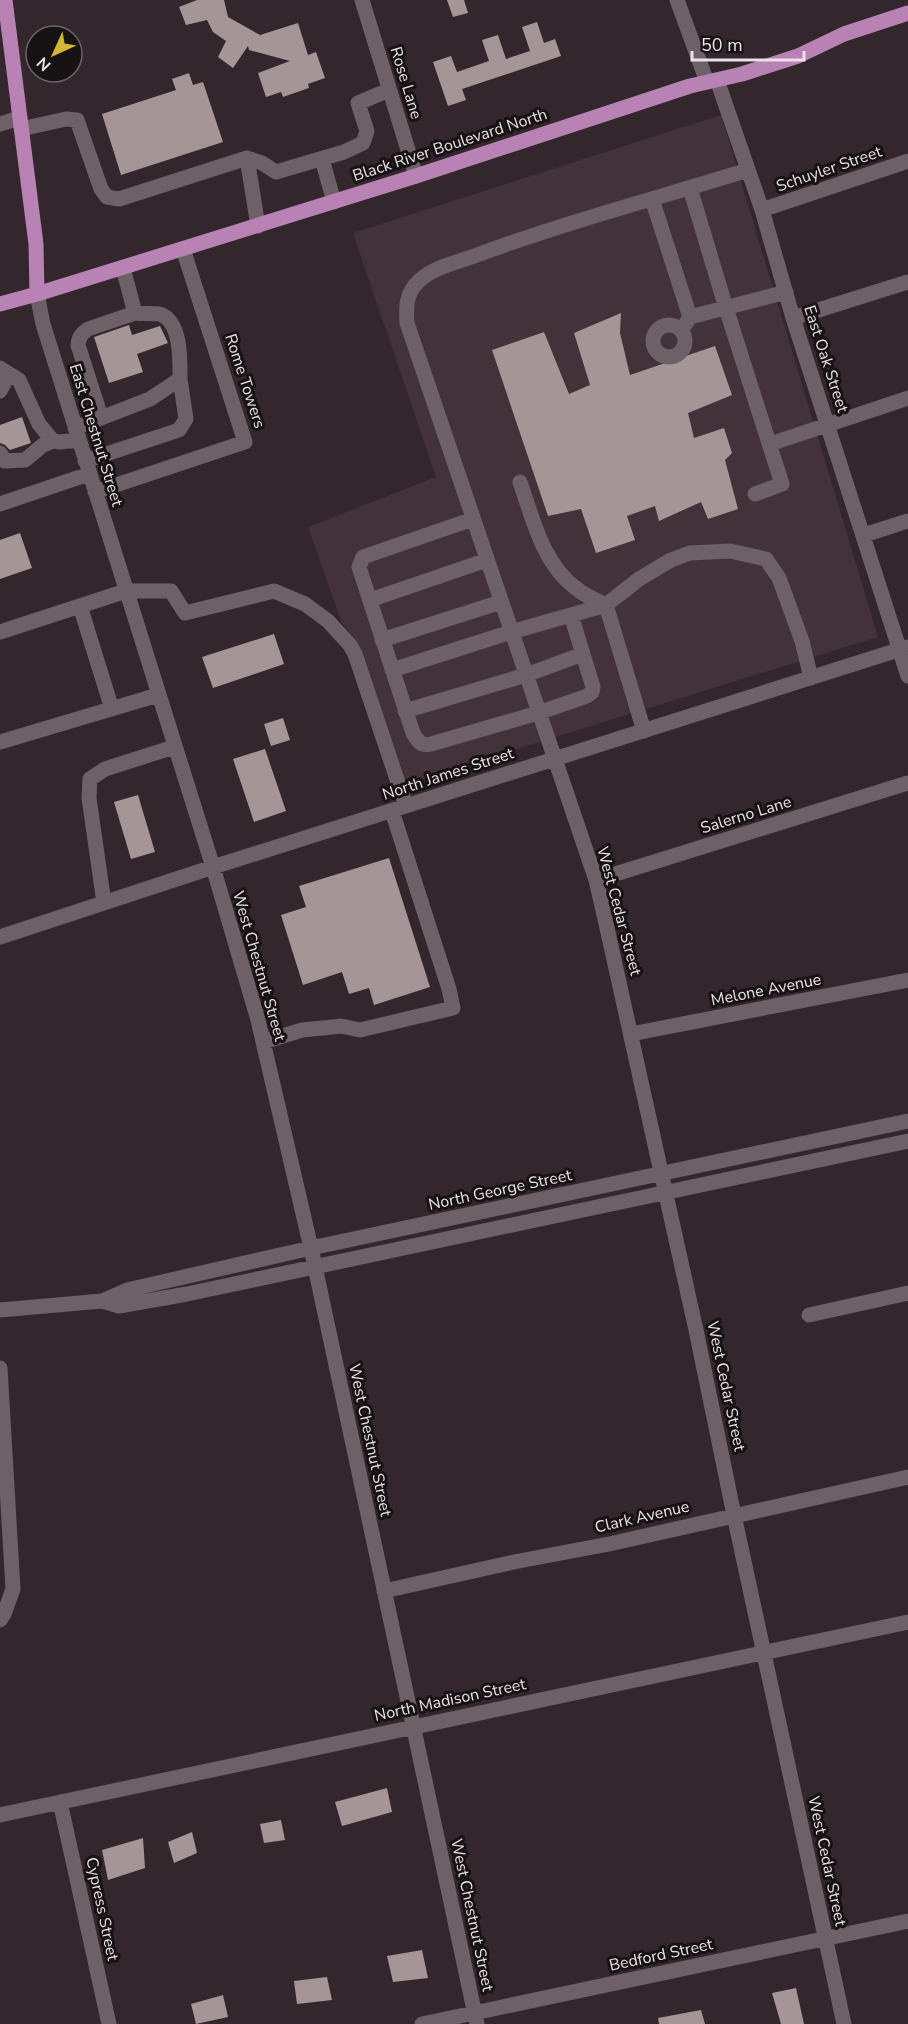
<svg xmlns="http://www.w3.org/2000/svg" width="908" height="2024" font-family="'Nunito Sans',sans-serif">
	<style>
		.built { fill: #43323a }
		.building { fill: #a69597 }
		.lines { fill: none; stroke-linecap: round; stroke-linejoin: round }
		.minor { stroke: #6e6067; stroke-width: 15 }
		.major { stroke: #b882b5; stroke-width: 15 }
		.labels { text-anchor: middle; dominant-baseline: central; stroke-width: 6; stroke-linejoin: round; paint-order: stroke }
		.street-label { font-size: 16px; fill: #eae2e6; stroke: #171214 }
	</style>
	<rect width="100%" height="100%" fill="#33272d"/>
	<path class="built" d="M721,115L878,637L407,783L361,654L355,639L342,623L308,527L436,477L353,233Z"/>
	<path class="building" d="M197,0H224L228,17L260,35L298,23L308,55L316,52L325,78L308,84L309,88L283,97L281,92L266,97L258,73L290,61L249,50L248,46L233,68L218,57L226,41L213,32L207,20L186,25L179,7Z
		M447,0H464L468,13L453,17Z
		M537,22L544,43L555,39L561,56L462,89L466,100L448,106L433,62L451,56L457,72L489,61L482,40L498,35L506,59L530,51L522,27Z
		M189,73L193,85L203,82L223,142L121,175L102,114L176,90L172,79Z
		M621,313L620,333L630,375L715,346L732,395L688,413L694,438L724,428L732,453L725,460L738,509L708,519L701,502L659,521L655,506L627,516L635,540L596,553L581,509L548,516L492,350L544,332L569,394L590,385L574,333Z
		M129,325L132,335L160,326L168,343L137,354L143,372L109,383L94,337Z
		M22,417L31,443L10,450L5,445L0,443V425Z
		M20,533L32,568L0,579V540Z
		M274,634L284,664L213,688L202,657Z
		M283,718L290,740L271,746L264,724Z
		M265,749L286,811L254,822L233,759Z
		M138,795L155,852L131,859L114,802Z
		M389,858L430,987L374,1005L369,988L349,994L342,972L303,985L281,915L306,907L299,886Z
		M387,1788L392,1812L342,1826L335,1802Z
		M281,1820L285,1840L264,1843L260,1824Z
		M192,1832L197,1853L174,1863L168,1842Z
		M143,1838L145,1868L108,1880L102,1850Z
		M422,1950L428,1978L393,1982L387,1956Z
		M327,1977L332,2000L297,2004L294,1981Z
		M796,1988L804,2024H781L772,1993Z
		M223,1995L228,2017L196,2024L191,2004Z
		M701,2010L705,2024H659L658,2018Z"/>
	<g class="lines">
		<path class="minor" d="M362,0L416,176
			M677,0L707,82
			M717,80L762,210L793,318L908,676
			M0,124L19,118
			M21,129L66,119L77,120L101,189L107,197L119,199L247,158L262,163L276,172L344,152L363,143L367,131L358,103L389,90
			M247,158L258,226
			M322,159L334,202
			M748,170C658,198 566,222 477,255C459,262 433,267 419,281C406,293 406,306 407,323L596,880L605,919L696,1330L734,1515L844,2024
			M690,188L726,308L782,484L755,494
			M652,199L690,317
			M762,210L908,161
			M37,294L43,324L213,867L258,1020L311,1248L477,2024
			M793,318L908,282
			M653 341a16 16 0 1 1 32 0a16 16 0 1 1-32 0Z
			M681,331L690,317L786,292
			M0,368L19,380L39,424L53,441L59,442L78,440
			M0,391L9,374
			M101,417L78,345C79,337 81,334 88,329L135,313
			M75,428L150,399L180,379C180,362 182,320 159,314C152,313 143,314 135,313L123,268
			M770,444L908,398
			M0,453L5,461L25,460L43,445L53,441
			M85,461L179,430L186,419L180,379
			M520,482C533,519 543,565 577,589C585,596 597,600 606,605L644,731
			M95,492L245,442L183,249
			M0,504L89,474
			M473,519L363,557L359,567L413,733C418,742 421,746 431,744L538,713L587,696L592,692L593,687L571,615
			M864,535L908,521
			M370,600L487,560
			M80,606L112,709
			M0,632L126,591H171L185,613L274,591L305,604L328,621L350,645L355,654L406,806
			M382,640L501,602
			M392,670L511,632L606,605L639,579L671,560L690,553L730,551L766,559L779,578L802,641L811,678
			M405,711L526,675L583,654
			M0,742L158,695
			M596,880L908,783
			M104,903L89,798L90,779L105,769L174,747
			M0,937L213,867L908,647
			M631,1034L908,980
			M263,1042L302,1030L323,1028L341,1026L360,1030L453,1008L449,989L392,811
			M102,1301L119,1306L187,1294L908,1141
			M0,1310L102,1301L127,1290L311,1248L908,1121
			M809,1315L908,1293
			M0,1368L13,1589L4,1614L0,1620
			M384,1591L514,1562L609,1544L908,1477
			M60,1802L109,2024
			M0,1815L908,1622
			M422,2024L908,1921"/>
		<path class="major" d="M5,0L36,244L37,294
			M0,304L37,294L416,176L690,86L742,74L798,56L844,34L908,13"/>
	</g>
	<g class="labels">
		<g class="street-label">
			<text transform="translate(406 83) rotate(73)">Rose Lane</text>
			<text transform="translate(450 145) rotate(-18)">Black River Boulevard North</text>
			<text transform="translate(829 169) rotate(-19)">Schuyler Street</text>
			<text transform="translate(826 359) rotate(72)">East Oak Street</text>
			<text transform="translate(245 381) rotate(72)">Rome Towers</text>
			<text transform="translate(96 435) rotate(73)">East Chestnut Street</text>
			<text transform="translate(448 774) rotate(-18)">North James Street</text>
			<text transform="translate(746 815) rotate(-17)">Salerno Lane</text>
			<text transform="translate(619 911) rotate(75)">West Cedar Street</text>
			<text transform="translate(259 966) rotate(74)">West Chestnut Street</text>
			<text transform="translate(766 990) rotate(-11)">Melone Avenue</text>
			<text transform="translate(500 1190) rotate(-12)">North George Street</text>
			<text transform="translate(726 1386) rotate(78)">West Cedar Street</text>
			<text transform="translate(370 1440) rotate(78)">West Chestnut Street</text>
			<text transform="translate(642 1517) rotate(-13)">Clark Avenue</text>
			<text transform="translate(450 1700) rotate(-12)">North Madison Street</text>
			<text transform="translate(827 1861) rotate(78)">West Cedar Street</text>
			<text transform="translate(102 1909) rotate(78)">Cypress Street</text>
			<text transform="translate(472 1915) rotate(78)">West Chestnut Street</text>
			<text transform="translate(661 1955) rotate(-12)">Bedford Street</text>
		</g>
	</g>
	<g transform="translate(54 54) rotate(225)"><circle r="28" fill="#171214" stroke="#6b6568" stroke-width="1.5"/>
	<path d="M0-4.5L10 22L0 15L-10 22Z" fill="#d5b534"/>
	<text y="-9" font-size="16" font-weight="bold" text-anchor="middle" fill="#eae2e6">N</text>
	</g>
	<path d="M692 51v9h112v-9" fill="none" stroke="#eae2e6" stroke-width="3"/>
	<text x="701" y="51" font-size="18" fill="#eae2e6" stroke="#171214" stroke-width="4.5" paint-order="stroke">50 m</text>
</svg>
